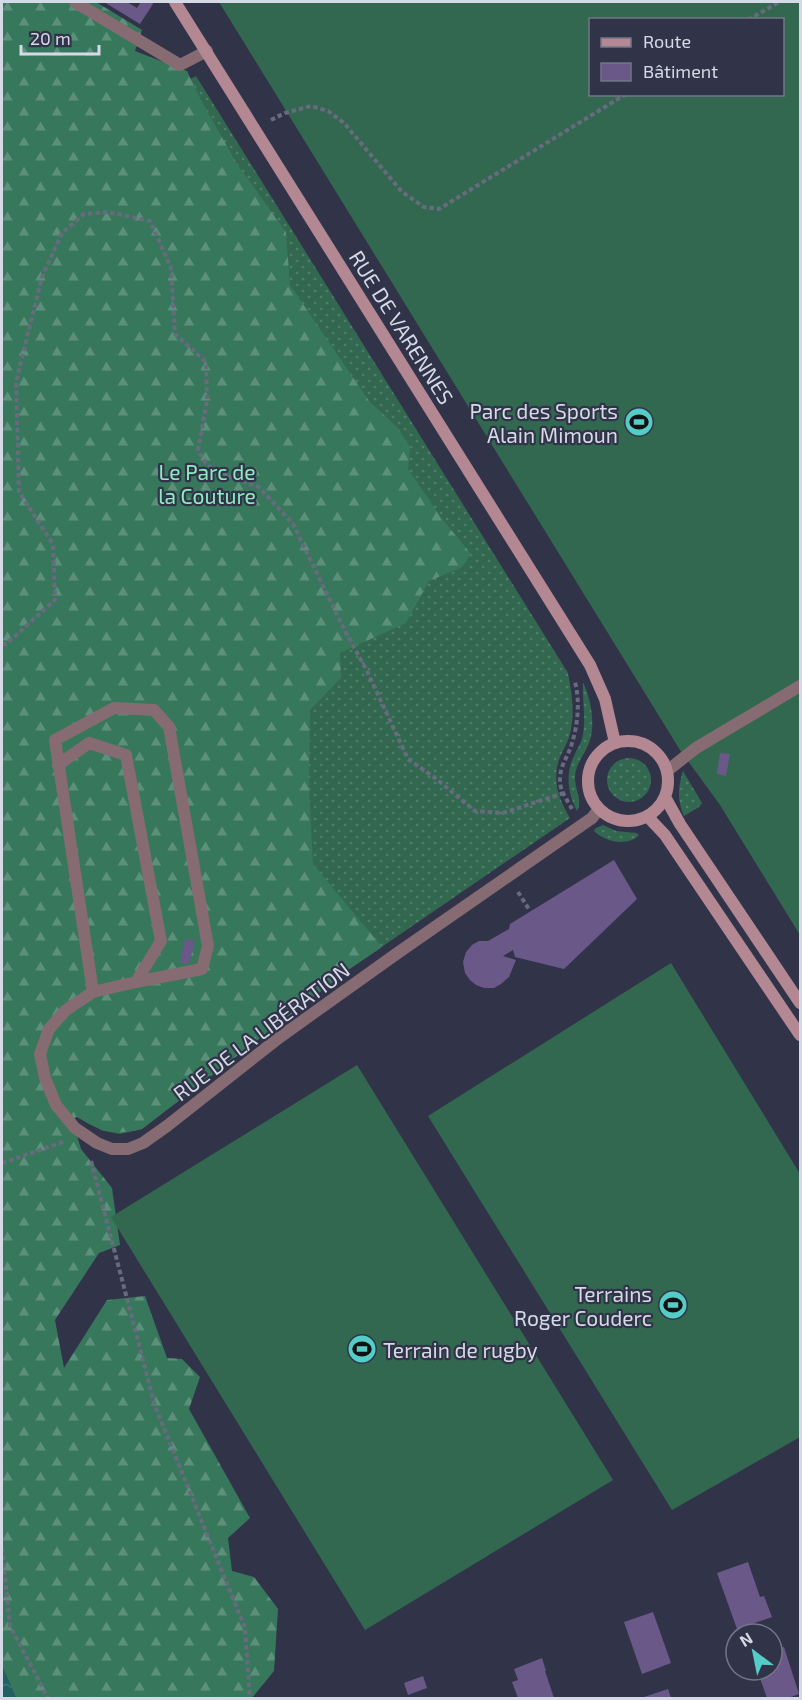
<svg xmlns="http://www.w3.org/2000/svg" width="802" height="1700" font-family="'Exo 2',sans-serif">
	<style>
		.grass { fill: url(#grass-dots) }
		.forest { fill: url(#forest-firs) }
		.garden { fill: #326850; fill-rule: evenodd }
		.water { fill: url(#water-ripples) }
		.building { fill: #6a5889 }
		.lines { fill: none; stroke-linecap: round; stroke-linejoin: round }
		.path { stroke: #686b7e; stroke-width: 4; stroke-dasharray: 4.5 3; stroke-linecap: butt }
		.lane { stroke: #866b72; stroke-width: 12 }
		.street { stroke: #866b72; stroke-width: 12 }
		.secondary { stroke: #b38893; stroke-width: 12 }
		.labels { text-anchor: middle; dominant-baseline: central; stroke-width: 4.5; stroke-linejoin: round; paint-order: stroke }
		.street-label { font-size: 21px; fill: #d6d9e6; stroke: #313449 }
		.poi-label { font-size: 21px; fill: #d6d9e6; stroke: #313449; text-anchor: end }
		.park-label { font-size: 21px; fill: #8eecc1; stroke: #313449 }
	</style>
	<defs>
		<pattern id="grass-dots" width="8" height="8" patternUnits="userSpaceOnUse" patternTransform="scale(1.5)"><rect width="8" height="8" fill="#326850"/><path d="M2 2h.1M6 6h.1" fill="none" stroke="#4f7d69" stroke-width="1.8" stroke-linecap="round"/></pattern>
		<pattern id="forest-firs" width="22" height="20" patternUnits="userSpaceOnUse" patternTransform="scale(1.5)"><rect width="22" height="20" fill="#37775c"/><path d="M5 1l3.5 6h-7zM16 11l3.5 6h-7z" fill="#5d907b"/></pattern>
		<pattern id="water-ripples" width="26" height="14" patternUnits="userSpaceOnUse" patternTransform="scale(1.5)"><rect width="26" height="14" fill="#216161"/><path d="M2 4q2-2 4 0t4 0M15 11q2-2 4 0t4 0" fill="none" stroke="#407778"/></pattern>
	</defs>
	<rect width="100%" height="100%" fill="#313449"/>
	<path class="grass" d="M196,76L568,673C572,694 575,713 570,734C568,743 562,751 559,760C552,781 559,800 570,818L351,968L142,1129L120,1134L100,1130L179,85Z
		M583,682C591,700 596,724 589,743C584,756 575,764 575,778C575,790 583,800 577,811C568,794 565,774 574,756C577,748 582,743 583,734C586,717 582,699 583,682Z
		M607 780a22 22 0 1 1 44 0a22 22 0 1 1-44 0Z
		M683,771L702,803L699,807L684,816C677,800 678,787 683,771Z
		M603,825L616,831L636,833L639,835C628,847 605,842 594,831L596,828Z"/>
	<path class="forest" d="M2,2H96L142,30L135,51L187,71L201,100L237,164L286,232L290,285L369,401L398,428L410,447L408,469L443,520L471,554L462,567L429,581L406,623L340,653L341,678L310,710L309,788L313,864L382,947L351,968L142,1129C111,1136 104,1133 77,1117L72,1119L81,1149L112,1188L120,1245L99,1253L55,1320L64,1368L107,1300L145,1296L167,1358L182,1359L200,1377L189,1409L250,1518L228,1538L232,1571L254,1577L278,1609L274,1671L252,1698H16L2,1666Z"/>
	<path class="garden" d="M219,2H800V935L720,805L680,750ZM590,20H782V94H590Z
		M671,963L800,1174V1437L672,1510L428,1116Z
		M357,1065L613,1480L365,1630L111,1217Z"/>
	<path class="water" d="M2,1666L16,1698H2Z"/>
	<path class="building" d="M104,2H127L137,8L141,2H152L153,4L140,24Z
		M720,753L730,754L726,776L717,774Z
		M614,860L637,899L564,969L515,957L513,950L503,956L516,960L509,977L501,984L494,988H484L476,985L470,980L465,973L463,962L466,952L472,945L479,941H488L509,929L510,924Z
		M185,939L195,941L189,964L180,962Z
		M748,1562L760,1597L764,1596L772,1617L737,1629L717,1573Z
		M653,1612L671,1663L642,1674L624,1622Z
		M784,1647L799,1694L788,1698H767L757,1670H772V1650Z
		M542,1658L546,1671H545L554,1698H518L512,1682L518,1680L514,1669Z
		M423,1676L427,1688L408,1695L404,1683Z
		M668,1689L671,1698H641Z"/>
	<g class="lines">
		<path class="path" d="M748,20L779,2
			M271,120L285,113L311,106L328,111L344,123L402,192L424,207L439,209L626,94
			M2,644H6L55,600L53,544L19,492L16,382L42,277L62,233L84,214L108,212L150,221L171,268L175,334L206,362L207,401L198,450L205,462L217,472L259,487L293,524L344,629L367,671L408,759L435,778L475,811L503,813L564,793
			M572,809C568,801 561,792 560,783C559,765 568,758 572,743C578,724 580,701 575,682
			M518,892L530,911
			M91,1161L155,1406L245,1628L250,1698
			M2,1163L63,1142
			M2,1548L10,1626L48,1698"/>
		<path class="lane" d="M58,765L89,743L126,755L161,941L136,982L93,992L66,1010L49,1029L40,1054L45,1078L56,1105L75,1128L97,1143L112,1149H128L143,1143L167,1126L280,1037L399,952L592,818L599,809
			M667,771L696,748L800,686
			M93,992L55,740L114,708L154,710L169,727L208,946L202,969L136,982"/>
		<path class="street" d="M75,2L180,65L207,51"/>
		<path class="secondary" d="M175,2L590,665L605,699L615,743
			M588 781a40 40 0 1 1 80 0a40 40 0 1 1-80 0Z
			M665,797L680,824L800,1003
			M648,817L665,835L800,1035"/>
	</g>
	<defs>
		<g id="stadium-disc" transform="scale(1.5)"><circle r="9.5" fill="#54cdc7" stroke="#313449"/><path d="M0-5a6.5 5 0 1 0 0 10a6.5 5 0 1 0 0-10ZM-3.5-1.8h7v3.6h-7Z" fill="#111"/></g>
	</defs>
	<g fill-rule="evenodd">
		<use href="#stadium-disc" x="639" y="422"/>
		<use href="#stadium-disc" x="673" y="1305"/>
		<use href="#stadium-disc" x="362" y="1349"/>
	</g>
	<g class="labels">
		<g class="street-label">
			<text transform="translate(402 327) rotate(58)">RUE DE VARENNES</text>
			<text transform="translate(261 1031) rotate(-37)">RUE DE LA LIBÉRATION</text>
		</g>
		<g class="poi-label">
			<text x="618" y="410">Parc des Sports<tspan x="618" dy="24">Alain Mimoun</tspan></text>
			<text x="652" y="1293">Terrains<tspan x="652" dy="24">Roger Couderc</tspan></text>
			<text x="383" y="1349" text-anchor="start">Terrain de rugby</text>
		</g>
		<g class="park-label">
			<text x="207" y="471">Le Parc de<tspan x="207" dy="24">la Couture</tspan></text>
		</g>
	</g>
	<rect width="802" height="1700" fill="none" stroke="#d6d9e6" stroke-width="6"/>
	<rect x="589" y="18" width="195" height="78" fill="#313449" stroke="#737688" stroke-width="1.5"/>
	<rect x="601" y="38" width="30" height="9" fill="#b38893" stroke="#737688" stroke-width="1.5"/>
	<text x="643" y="48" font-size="18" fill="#d6d9e6">Route</text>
	<rect x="601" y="63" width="30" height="18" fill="#6a5889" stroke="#737688" stroke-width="1.5"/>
	<text x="643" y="78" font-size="18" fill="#d6d9e6">Bâtiment</text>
	<g transform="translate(754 1652) rotate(328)"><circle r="28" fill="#313449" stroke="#737688" stroke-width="1.5"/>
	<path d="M0-4.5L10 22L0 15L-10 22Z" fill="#54cdc7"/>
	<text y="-9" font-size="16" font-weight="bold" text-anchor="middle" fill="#d6d9e6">N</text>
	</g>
	<path d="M21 45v9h78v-9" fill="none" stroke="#d6d9e6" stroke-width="3"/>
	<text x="30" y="45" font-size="18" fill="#d6d9e6" stroke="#313449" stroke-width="4.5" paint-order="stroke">20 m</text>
</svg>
